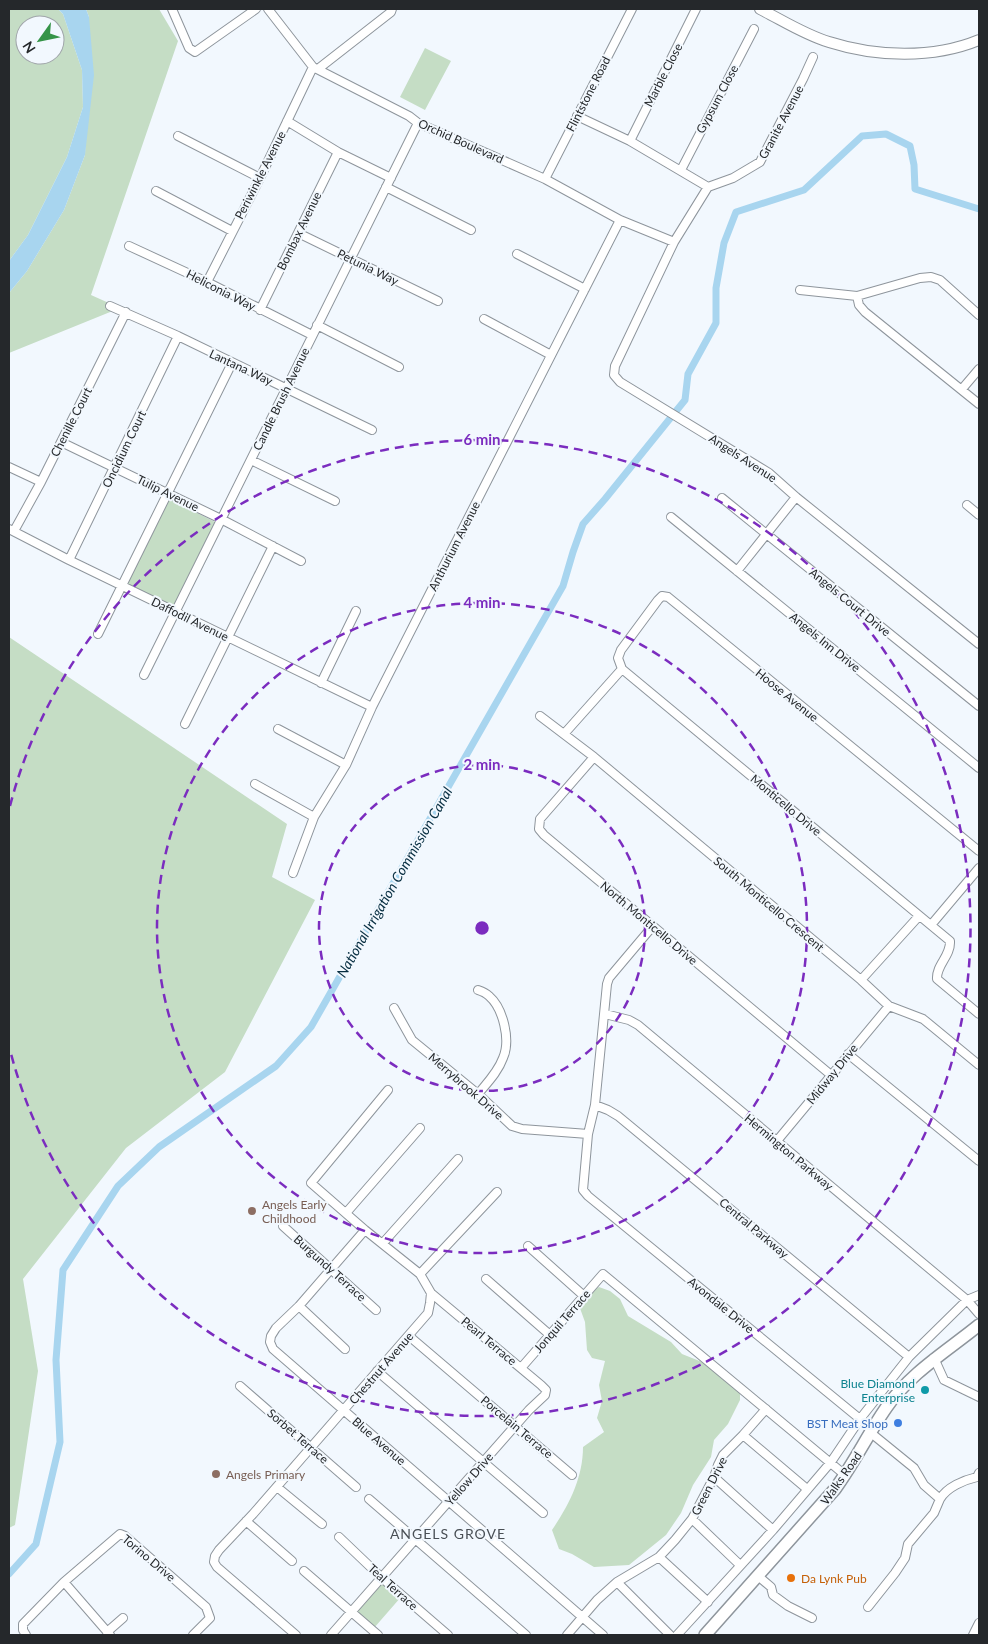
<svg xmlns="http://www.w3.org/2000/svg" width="988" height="1644" font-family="Lato,sans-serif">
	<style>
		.green { fill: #c5ddc5; fill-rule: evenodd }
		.water { fill: #a8d5ef }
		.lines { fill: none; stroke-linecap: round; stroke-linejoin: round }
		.canal { stroke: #a8d5ef; stroke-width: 7 }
		.street-casing { stroke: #8e959c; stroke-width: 10 }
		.secondary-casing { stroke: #8e959c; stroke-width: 12 }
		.primary-casing { stroke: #8e959c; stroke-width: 14 }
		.street { stroke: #fff; stroke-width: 8 }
		.secondary { stroke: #fff; stroke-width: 10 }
		.primary { stroke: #fff; stroke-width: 11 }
		.ring { fill: none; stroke: #7b2cbf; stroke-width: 2.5; stroke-dasharray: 9 6 }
		.education-dot { fill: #8d6e63; stroke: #f2f8fe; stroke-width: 2 }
		.culture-dot { fill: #0f9aa8; stroke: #f2f8fe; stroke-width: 2 }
		.shop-dot { fill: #3f7fe0; stroke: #f2f8fe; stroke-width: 2 }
		.food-dot { fill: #e8710a; stroke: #f2f8fe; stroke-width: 2 }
		.labels { text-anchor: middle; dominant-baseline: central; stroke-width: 4; stroke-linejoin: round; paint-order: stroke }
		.street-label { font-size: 12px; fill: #25282b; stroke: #f2f8fe }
		.education-label { font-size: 12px; fill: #785e54; stroke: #f2f8fe; text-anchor: start }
		.culture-label { font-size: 12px; fill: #0d838f; stroke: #f2f8fe; text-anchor: end }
		.shop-label { font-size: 12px; fill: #366cbe; stroke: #f2f8fe; text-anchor: end }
		.food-label { font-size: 12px; fill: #c56008; stroke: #f2f8fe; text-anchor: start }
		.water-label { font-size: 14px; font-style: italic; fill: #062d40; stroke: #f2f8fe }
		.neighbourhood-label { font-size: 14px; letter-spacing: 1px; fill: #494f55; stroke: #f2f8fe }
		.centre { fill: #7b2cbf; stroke: #f2f8fe; stroke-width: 2.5 }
		.ring-label { font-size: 15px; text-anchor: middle; font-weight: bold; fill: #7b2cbf; stroke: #f2f8fe; stroke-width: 4; stroke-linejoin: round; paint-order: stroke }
	</style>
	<rect width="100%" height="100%" fill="#f2f8fe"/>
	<path class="green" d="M9,9H58L63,14L82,70L83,107L67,157L28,235L9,261ZM25,25H55V55H25Z
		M86,9H159L178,41L91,295L120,308L9,353V293L27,271L64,210L85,155L89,17Z
		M425,48L451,61L425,110L400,97Z
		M169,499L217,523L173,612L123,588Z
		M9,637L287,824L272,877L315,900L225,1072L126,1148L23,1279L38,1371L15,1525L9,1528Z
		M599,1287L610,1291L620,1299L628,1316L671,1342L682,1354L707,1364L740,1389V1400L728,1424L714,1440L711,1457L693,1485L681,1513L666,1535L629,1565L594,1567L572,1554L559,1549L552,1530C569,1505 583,1478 583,1447L604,1432L597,1418L602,1401L599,1385L605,1361L592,1358L587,1350L585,1322L577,1300Z
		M383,1581L401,1597L374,1628L356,1612Z"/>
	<path class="water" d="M58,9H86L89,17L94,75L85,155L64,210L27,271L9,293V261L28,235L67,157L83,107L82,70L63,14Z"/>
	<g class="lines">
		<path class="canal" d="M9,1574L36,1544L60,1442L56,1360L63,1270L118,1186L159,1147L276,1066L311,1027L563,586L573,552L583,524L605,499L685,400L688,374L716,323V288L724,243L736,212L804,190L862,136L886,134L910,146L914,165L915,189L979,209"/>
		<g class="street-casing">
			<path id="street" d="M172,9L189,48L195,52L256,9
				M268,9L313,67L409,116L418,123L545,179L620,220L674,242
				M813,57L803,79L760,162L733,178L708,187L674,242L615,366L614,375L620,382L769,473L796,497L979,644
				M318,69L391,12L392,9
				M577,116L630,141L708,187
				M287,121L338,152L391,178
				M178,136L260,178
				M630,141L696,9
				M681,170L754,29
				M545,179L632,9
				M386,187L471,230
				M156,191L232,231
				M298,233L438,301
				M129,246L207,282L312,335
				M517,254L585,289
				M207,282L260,178L313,67
				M800,290L857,296L920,278L931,277L940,280L979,315
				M857,296L859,305L865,312L979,404
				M110,306L178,336L372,430
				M260,310L338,152
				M484,319L551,355
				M317,325L399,367
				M962,389L979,369
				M61,442L221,519L301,561
				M251,460L335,501
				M9,467L41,482
				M722,498L979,706
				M967,505L979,515
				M671,517L979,768
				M9,529L69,560L372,707
				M14,531L41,482L126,312
				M69,560L178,336
				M737,571L796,497
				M98,634L232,363
				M622,669L950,941C951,956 936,965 937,979L979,1014
				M622,669L618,658L621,650L658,600L662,596L668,597L979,851
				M144,675L418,123
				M321,683L356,611
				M540,716L594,757L861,980L889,1006L923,1019L979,1065
				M185,724L273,546
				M278,729L346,765
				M564,734L622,669
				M594,757L540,819L539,829L544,835L831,1075
				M255,784L314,817
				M293,873L314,817L346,765L372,707L620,220
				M931,925L979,868
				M652,927L609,978L607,984L595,1105L588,1134L583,1190L588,1196L860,1419
				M861,980L919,916
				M394,1008L412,1040L478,1094L512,1126L522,1129L588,1134
				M605,1014L629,1020L638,1025L967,1300L979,1314
				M848,1054L979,1161
				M478,1094C487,1083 498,1072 503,1058C511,1040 503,1008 489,996C486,993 481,991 478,990
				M595,1105L608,1110L618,1116L909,1357
				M776,1142L889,1006
				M346,1213L420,1128
				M283,1226L376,1310
				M365,1230L299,1306L276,1328L271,1336L270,1342L273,1349L603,1635
				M383,1243L458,1159
				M528,1246L584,1296
				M420,1274L497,1192
				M486,1279L550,1335
				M299,1306L345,1349
				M409,1336L572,1475
				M934,1358L944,1380L979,1397
				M521,1368L603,1274L845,1475
				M377,1371L543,1513
				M240,1386L356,1487
				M743,1435L807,1489
				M714,1477L773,1530
				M277,1487L322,1524
				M369,1499L526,1635
				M940,1499C947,1487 964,1480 977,1477L979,1473
				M692,1519L740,1565
				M246,1521L292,1561
				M339,1537L382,1578L448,1635
				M659,1557L708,1602
				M304,1571L378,1635
				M758,1576L771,1587L773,1595L788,1606L812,1618
				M64,1582L110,1635
				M617,1582L670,1635
				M868,1607L895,1573L905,1558L908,1544L934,1513L940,1499L924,1485L914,1468L871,1433
				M107,1632L123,1618
				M26,1635L23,1630V1624L64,1582L120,1534L125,1536L206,1607L210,1618L193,1635
				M296,1635L217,1567L214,1562L215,1556L219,1550L253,1514L428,1313L430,1303L431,1293L420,1274L365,1230L311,1183L388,1090
				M331,1635L529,1410L545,1395L546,1390L541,1385L431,1293
				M567,1635L597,1600L617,1582L659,1557L675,1540L692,1519L714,1477L718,1465L723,1455L743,1435L766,1409
				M677,1635L773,1530L831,1462L860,1419L909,1357L967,1300L979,1295
				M973,1635L979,1623"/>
		</g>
		<g class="secondary-casing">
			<path id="secondary" d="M760,9C782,20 805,35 829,42C876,57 933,59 979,40"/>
		</g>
		<g class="primary-casing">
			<path id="primary" d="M705,1635L835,1489C854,1463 868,1434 886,1408C910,1373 947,1351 979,1325"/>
		</g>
		<use href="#street" class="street"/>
		<use href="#secondary" class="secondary"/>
		<use href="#primary" class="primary"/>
	</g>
	<g class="ring">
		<circle cx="482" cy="928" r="163"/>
		<circle cx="482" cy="928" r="325"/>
		<path d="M10 806A488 488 0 1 1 10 1050"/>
	</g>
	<g class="education-dot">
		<circle cx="252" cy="1211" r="5"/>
		<circle cx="216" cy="1474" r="5"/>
	</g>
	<circle class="culture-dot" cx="925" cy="1390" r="5"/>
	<circle class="shop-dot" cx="898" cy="1423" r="5"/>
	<circle class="food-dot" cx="791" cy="1578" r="5"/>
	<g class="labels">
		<g class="street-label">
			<text transform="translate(663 75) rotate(-63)">Marble Close</text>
			<text transform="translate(588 94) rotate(-63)">Flintstone Road</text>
			<text transform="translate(717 99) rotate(-62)">Gypsum Close</text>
			<text transform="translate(781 122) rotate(-62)">Granite Avenue</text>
			<text transform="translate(461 141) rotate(24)">Orchid Boulevard</text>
			<text transform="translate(260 175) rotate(-63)">Periwinkle Avenue</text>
			<text transform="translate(299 231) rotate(-64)">Bombax Avenue</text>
			<text transform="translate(368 267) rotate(26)">Petunia Way</text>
			<text transform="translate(221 290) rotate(27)">Heliconia Way</text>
			<text transform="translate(241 367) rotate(25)">Lantana Way</text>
			<text transform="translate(281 399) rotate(-64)">Candle Brush Avenue</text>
			<text transform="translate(71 422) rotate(-63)">Chenille Court</text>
			<text transform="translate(124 449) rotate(-64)">Oncidium Court</text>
			<text transform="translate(743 458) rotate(33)">Angels Avenue</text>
			<text transform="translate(168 493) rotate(26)">Tulip Avenue</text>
			<text transform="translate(454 546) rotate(-63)">Anthurium Avenue</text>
			<text transform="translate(850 602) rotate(39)">Angels Court Drive</text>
			<text transform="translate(190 619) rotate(26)">Daffodil Avenue</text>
			<text transform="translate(825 642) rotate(39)">Angels Inn Drive</text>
			<text transform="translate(787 695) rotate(39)">Hoose Avenue</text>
			<text transform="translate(786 805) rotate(40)">Monticello Drive</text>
			<text transform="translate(769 904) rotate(40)">South Monticello Crescent</text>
			<text transform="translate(649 923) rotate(40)">North Monticello Drive</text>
			<text transform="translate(832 1074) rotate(-51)">Midway Drive</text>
			<text transform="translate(466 1086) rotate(41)">Merrybrook Drive</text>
			<text transform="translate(789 1152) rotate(40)">Hermington Parkway</text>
			<text transform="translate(754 1228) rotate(40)">Central Parkway</text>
			<text transform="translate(330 1268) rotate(42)">Burgundy Terrace</text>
			<text transform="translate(721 1305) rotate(39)">Avondale Drive</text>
			<text transform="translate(562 1321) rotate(-49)">Jonquil Terrace</text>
			<text transform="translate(489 1341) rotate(40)">Pearl Terrace</text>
			<text transform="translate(381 1368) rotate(-49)">Chestnut Avenue</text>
			<text transform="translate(517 1427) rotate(40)">Porcelain Terrace</text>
			<text transform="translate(298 1436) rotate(41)">Sorbet Terrace</text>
			<text transform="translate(379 1441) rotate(41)">Blue Avenue</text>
			<text transform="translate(841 1478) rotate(-55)">Walks Road</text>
			<text transform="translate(469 1479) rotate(-49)">Yellow Drive</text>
			<text transform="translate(709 1486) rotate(-63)">Green Drive</text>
			<text transform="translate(149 1558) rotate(40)">Torino Drive</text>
			<text transform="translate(393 1587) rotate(42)">Teal Terrace</text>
		</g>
		<g class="education-label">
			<text x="262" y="1204">Angels Early<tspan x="262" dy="14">Childhood</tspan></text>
			<text x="226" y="1474">Angels Primary</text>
		</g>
		<g class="culture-label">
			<text x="915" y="1383">Blue Diamond<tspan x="915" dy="14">Enterprise</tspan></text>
		</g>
		<g class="shop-label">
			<text x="888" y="1423">BST Meat Shop</text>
		</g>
		<g class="food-label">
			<text x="801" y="1578">Da Lynk Pub</text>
		</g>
		<g class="water-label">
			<text transform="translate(394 882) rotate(-60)">National Irrigation Commission Canal</text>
		</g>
		<g class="neighbourhood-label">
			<text x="448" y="1533">ANGELS GROVE</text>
		</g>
	</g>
	<circle cx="482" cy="928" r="8" class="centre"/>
	<g class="ring-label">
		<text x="482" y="445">6 min</text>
		<text x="482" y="608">4 min</text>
		<text x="482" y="770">2 min</text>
	</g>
	<rect width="988" height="1644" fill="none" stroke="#25282b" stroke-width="20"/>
	<g transform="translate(40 40) rotate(237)"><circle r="24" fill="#f2f8fe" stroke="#a0a5aa"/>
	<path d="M0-4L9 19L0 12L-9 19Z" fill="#359448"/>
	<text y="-8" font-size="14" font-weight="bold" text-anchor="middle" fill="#25282b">N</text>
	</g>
</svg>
